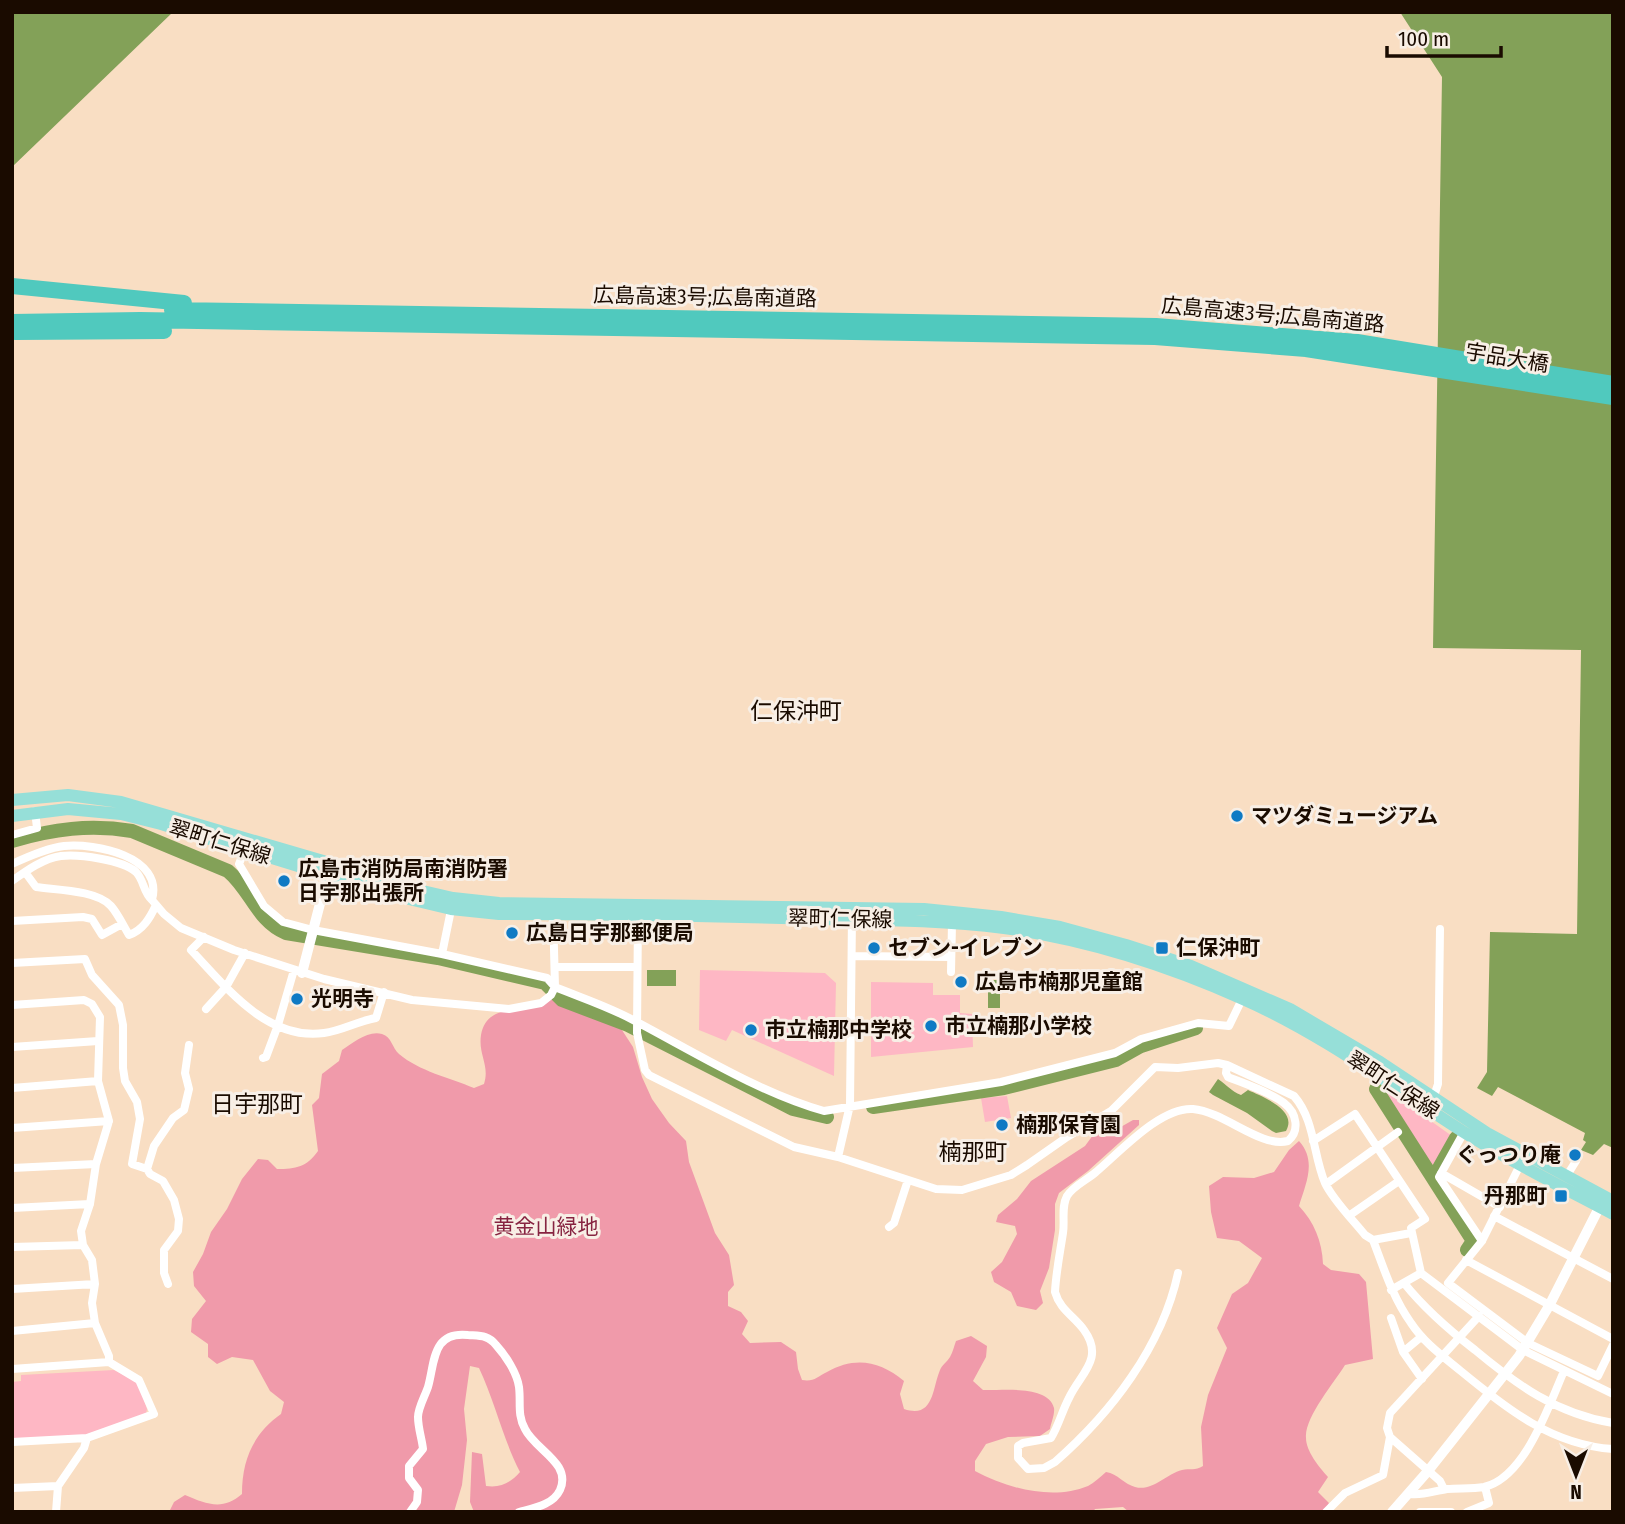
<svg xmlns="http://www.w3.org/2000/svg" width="1625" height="1524" font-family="'Fira Sans Condensed','Noto Sans JP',sans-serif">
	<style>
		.green { fill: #feb7c4 }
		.forest { fill: #f09aaa }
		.water { fill: #83a158 }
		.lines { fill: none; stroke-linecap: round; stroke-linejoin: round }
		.river { stroke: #83a158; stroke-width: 14 }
		.minor { stroke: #fff; stroke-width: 8 }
		.tertiary { stroke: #fff; stroke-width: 10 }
		.primary { stroke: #96dfd8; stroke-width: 12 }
		.motorway { stroke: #50c9be; stroke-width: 16 }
		.poi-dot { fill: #0f7ac4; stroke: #f8efe6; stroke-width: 2.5 }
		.labels { text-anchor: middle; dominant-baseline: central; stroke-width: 6; stroke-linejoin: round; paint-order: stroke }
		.street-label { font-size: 21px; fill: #1a0b00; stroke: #f8efe6 }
		.poi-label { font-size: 21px; font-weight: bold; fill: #1a0b00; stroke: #f8efe6; text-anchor: start }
		.park-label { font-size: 21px; fill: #872441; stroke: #f8efe6 }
		.neighbourhood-label { font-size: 23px; fill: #1a0b00; stroke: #f8efe6 }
	</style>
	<rect width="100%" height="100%" fill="#f9dec3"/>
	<path class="green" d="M700,970L825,973L836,983L834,1076L732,1030L726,1041L699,1030Z
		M871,982L933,983V995H960V1013L972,1014L973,1047L871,1057Z
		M1380,1085L1452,1136L1436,1167L1432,1168Z
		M1007,1096L1011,1118L985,1122L981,1098Z
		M114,1370L138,1382L147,1409L146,1414L85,1435L12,1439V1382L21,1381V1375Z"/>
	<path class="forest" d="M555,997L595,1013L620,1027L633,1047L642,1077L652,1099L669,1123L686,1141L689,1162L715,1233L729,1255L734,1285L728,1292V1306L741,1312L748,1321L742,1334L750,1343L781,1342L796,1352L798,1369L802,1380C814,1382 817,1377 827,1372C855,1356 880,1361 904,1381L900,1394L904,1409C934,1419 932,1389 940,1370C942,1365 947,1362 950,1357C953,1352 954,1346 956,1341L971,1336L987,1346L986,1357L973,1381L983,1390C1000,1391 1048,1384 1054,1408C1055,1414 1051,1423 1050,1429L1040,1436L1008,1437L986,1444L975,1461V1471C1007,1488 1052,1501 1088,1486C1094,1483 1100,1477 1106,1472C1118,1474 1124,1484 1135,1487C1152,1492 1166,1474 1182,1470C1190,1468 1195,1471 1203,1466L1201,1427L1208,1395L1227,1348L1217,1328L1232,1294L1248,1283L1262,1258L1239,1241L1217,1238L1211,1212L1209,1186L1223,1177L1254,1178L1274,1172L1289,1150L1299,1141C1317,1161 1306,1183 1299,1206C1314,1222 1322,1241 1323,1264L1331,1270L1359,1274L1366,1282L1373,1359L1345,1365C1334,1383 1304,1418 1306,1438C1306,1451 1319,1467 1328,1477L1318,1492L1329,1503L1324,1512H1129L1123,1507L1095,1509L1093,1512H474L470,1502L472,1452L482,1454L486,1486C501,1488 510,1483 520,1472C503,1439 495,1402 479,1368L470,1366L464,1409L467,1440L462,1485L454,1512H169L174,1502L185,1495C206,1504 223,1511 242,1494C242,1460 253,1434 281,1414L284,1402L270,1391L253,1360L232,1357L217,1364L208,1357V1344L191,1332L192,1319L206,1301L194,1286L193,1272L203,1254L211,1232L227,1209L242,1179L258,1159L268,1160L277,1169C296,1169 307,1167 318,1151L312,1105L319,1098L322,1074L339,1061L342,1050C353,1043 368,1030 382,1034C392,1037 392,1048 399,1054C419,1071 450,1078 474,1088L484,1084C490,1065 478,1055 481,1035C486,1005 518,1011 540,1005C546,1003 551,1000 555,997Z
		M1133,1120H1139V1125L1088,1171L1059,1193L1055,1204V1230L1049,1268L1040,1291L1043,1303L1036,1310L1017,1306L1011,1292L994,1282L991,1272L1002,1262L1017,1234L1015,1226L996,1222L998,1215L1017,1199L1031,1181L1085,1146L1096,1131L1105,1128H1119Z"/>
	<path class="water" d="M12,12H173L12,167Z
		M1400,12H1613V1148L1604,1144L1593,1155L1581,1150L1586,1142L1583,1140L1585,1133L1498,1087L1492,1096L1477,1088L1487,1072L1490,932L1577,934L1581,650L1433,648L1442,77Z
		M647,970H676V986H647Z
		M988,980H1000V1008H988Z
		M1218,1079C1227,1085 1231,1091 1241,1095L1248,1090C1263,1097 1298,1110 1286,1131L1276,1133L1272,1131L1247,1113L1213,1095L1209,1092Z"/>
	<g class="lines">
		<path class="river" d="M12,841C53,829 90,824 132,831L228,871C251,890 257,921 286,933L438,958L545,983L562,1000L628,1025L793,1109L827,1117
			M1376,1089L1473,1241L1467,1250
			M873,1107L1004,1088L1116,1060L1141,1046L1196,1028
			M1432,1176L1438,1170L1456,1138"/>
		<path class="minor" d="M12,835L37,828L35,811
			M245,849L239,864L264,906L283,922L313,930L442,954L547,978L555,987C582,998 610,1007 635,1021C694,1052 760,1093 824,1111L1001,1082L1115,1053L1141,1039L1198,1023L1229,1026L1244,995
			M12,864C27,857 47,848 64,846C95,843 164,856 152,900L164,914L181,928L234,950L324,979L412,1000L509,1009L541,1003L551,995L555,987L553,911
			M25,872L36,887C56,890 97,890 111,906C118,914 123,925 129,935C143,930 150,918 156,905
			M12,881C26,871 44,858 61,856C79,854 123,860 136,872C144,880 143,892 152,900
			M638,913L637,1033L645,1070L649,1075L794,1147L838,1157L936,1189L962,1190L1011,1175L1027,1165L1067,1137L1111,1111L1155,1067L1178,1068L1218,1063L1227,1065L1294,1096C1315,1120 1313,1155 1325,1183C1333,1200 1353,1220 1365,1235L1373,1240C1384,1269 1393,1298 1411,1323C1424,1343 1444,1357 1462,1372C1507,1409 1552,1445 1613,1449
			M12,921L83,917L92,919L102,935L122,924
			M204,937L191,950C226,987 267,1041 324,1033C341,1031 358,1021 376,1018L384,992
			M442,954L452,905
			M852,956L951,957
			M12,963L85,959L92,975L119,1005L123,1025V1068L125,1081L137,1102L140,1119L132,1164L147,1169
			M555,967H637
			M951,972L952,923
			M12,1005L84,1000L92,1004L100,1017L98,1081L109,1121L96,1164L90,1204L81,1231L83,1245L92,1260L95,1284L92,1303L95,1323L109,1356V1362L139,1380L154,1414L87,1438L84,1448L58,1486L56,1512
			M206,1009L226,987L245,953
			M12,1047L98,1041
			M263,1058L266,1057L278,1025L294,970
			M12,1088L98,1081
			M1433,1099L1438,1084L1440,929
			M12,1128L109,1121
			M1464,1132L1439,1177L1482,1241
			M1313,1141L1355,1114L1425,1219L1411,1228L1421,1273L1523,1350L1613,1394
			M838,1157L850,1105L852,915
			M1520,1165L1482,1241L1448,1283L1528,1343L1598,1376L1613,1345
			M12,1168L96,1164
			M1441,1173L1500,1207
			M1566,1177L1576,1161
			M1326,1184L1398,1132
			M12,1208L90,1204
			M1350,1215L1399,1181
			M1494,1216L1613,1279
			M889,1227L894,1223L908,1180
			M1373,1240L1411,1233
			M12,1247L83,1245
			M1466,1260L1613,1339
			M1178,1273C1162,1347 1111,1413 1055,1462L1044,1468L1028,1469L1018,1458V1446L1023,1443L1051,1438C1059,1425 1062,1411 1069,1398C1080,1374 1105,1359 1084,1330C1074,1316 1060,1310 1055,1292C1056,1272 1060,1253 1063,1233C1065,1221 1061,1207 1067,1196C1073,1186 1087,1180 1096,1172C1120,1152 1160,1107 1193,1109C1225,1112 1260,1148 1288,1141C1300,1131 1297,1113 1284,1103C1270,1092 1245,1084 1228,1077L1226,1073L1227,1065
			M1404,1283C1424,1308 1449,1330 1475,1350C1517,1385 1557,1414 1613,1423
			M168,1284L164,1273V1250L178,1231L179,1219L174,1200L163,1181L150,1174L147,1169L154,1146L173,1118L184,1110L189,1089L185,1073L189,1045
			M12,1289L95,1284
			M1391,1290L1421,1273
			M1391,1318L1403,1352L1422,1379
			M12,1331L95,1323
			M1403,1352L1421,1337
			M12,1369L109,1362
			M1390,1437L1440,1481L1444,1489
			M12,1442L87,1438
			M12,1488L58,1486
			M1410,1494C1422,1496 1434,1491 1447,1489C1459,1488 1472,1489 1484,1487C1525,1478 1549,1405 1564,1371
			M410,1512L417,1502L418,1490L409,1478V1466L423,1449C422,1439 418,1428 418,1417C418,1408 425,1396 428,1387C435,1362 432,1331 468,1335C480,1336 488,1335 496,1345C506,1356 517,1373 519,1387C521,1402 517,1415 525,1429C535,1450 572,1463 560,1490C553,1505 534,1508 519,1512
			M1326,1512L1345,1493L1383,1475L1390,1437L1387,1428L1390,1413L1479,1316
			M1420,1512H1451
			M1467,1512L1489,1503L1485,1487"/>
		<path class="tertiary" d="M302,973L329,869
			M1392,1512L1428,1471L1519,1356L1549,1306L1602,1202"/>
		<path class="primary" d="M12,800L68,795L121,802L330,863L401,886L453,898L499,903L924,909L1001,917L1060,927L1126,945L1191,966L1290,1009L1380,1062L1487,1133L1613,1201
			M12,816L68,809L121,814L161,824L392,895L451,909L499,914C606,914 713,916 820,919C882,920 943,920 1004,928C1085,939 1169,966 1243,999C1322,1034 1390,1085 1462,1131C1511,1162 1562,1187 1613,1214"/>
		<path class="motorway" d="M12,286L184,303
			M172,310L1156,326L1357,342L1613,384
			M12,322L140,320L1155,337L1306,349L1613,397
			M15,332L164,331"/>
	</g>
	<g class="poi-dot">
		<circle cx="1237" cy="816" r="7"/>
		<circle cx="284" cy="881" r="7"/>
		<circle cx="512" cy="933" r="7"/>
		<circle cx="874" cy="948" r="7"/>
		<rect x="1155" y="941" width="14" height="14" rx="3.5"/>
		<circle cx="961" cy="982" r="7"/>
		<circle cx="297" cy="999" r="7"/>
		<circle cx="931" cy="1026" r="7"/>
		<circle cx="751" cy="1030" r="7"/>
		<circle cx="1002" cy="1125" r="7"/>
		<circle cx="1575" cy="1155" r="7"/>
		<rect x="1554" y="1189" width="14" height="14" rx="3.5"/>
	</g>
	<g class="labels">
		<g class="street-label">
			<text transform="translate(705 297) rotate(1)">広島高速3号;広島南道路</text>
			<text transform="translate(1273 315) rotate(5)">広島高速3号;広島南道路</text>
			<text transform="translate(1507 358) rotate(9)">宇品大橋</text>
			<text transform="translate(220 842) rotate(17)">翠町仁保線</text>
			<text transform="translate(840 919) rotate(1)">翠町仁保線</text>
			<text transform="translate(1393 1085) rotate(33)">翠町仁保線</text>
		</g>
		<g class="poi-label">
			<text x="1251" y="816">マツダミュージアム</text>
			<text x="298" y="869">広島市消防局南消防署<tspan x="298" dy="24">日宇那出張所</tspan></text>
			<text x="526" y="933">広島日宇那郵便局</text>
			<text x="888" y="948">セブン-イレブン</text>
			<text x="1176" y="948">仁保沖町</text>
			<text x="975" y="982">広島市楠那児童館</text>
			<text x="311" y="999">光明寺</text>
			<text x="945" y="1026">市立楠那小学校</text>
			<text x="765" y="1030">市立楠那中学校</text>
			<text x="1016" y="1125">楠那保育園</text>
			<text x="1561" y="1155" text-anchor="end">ぐっつり庵</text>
			<text x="1547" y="1196" text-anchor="end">丹那町</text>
		</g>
		<g class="park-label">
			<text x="546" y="1227">黄金山緑地</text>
		</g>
		<g class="neighbourhood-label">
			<text x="796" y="711">仁保沖町</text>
			<text x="257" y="1104">日宇那町</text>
			<text x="973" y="1152">楠那町</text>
		</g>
	</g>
	<rect width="1625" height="1524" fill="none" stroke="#1a0b00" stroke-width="28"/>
	<g transform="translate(1576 1475) rotate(180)" stroke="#f8efe6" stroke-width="5" paint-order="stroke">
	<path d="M0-5L12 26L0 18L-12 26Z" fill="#1a0b00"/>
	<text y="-10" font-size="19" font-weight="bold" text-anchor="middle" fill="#1a0b00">N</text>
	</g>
	<path d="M1387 46v10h114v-10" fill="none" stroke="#1a0b00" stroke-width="3.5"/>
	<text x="1398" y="46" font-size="21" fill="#1a0b00" stroke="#f8efe6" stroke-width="5" paint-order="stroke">100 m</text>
</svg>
